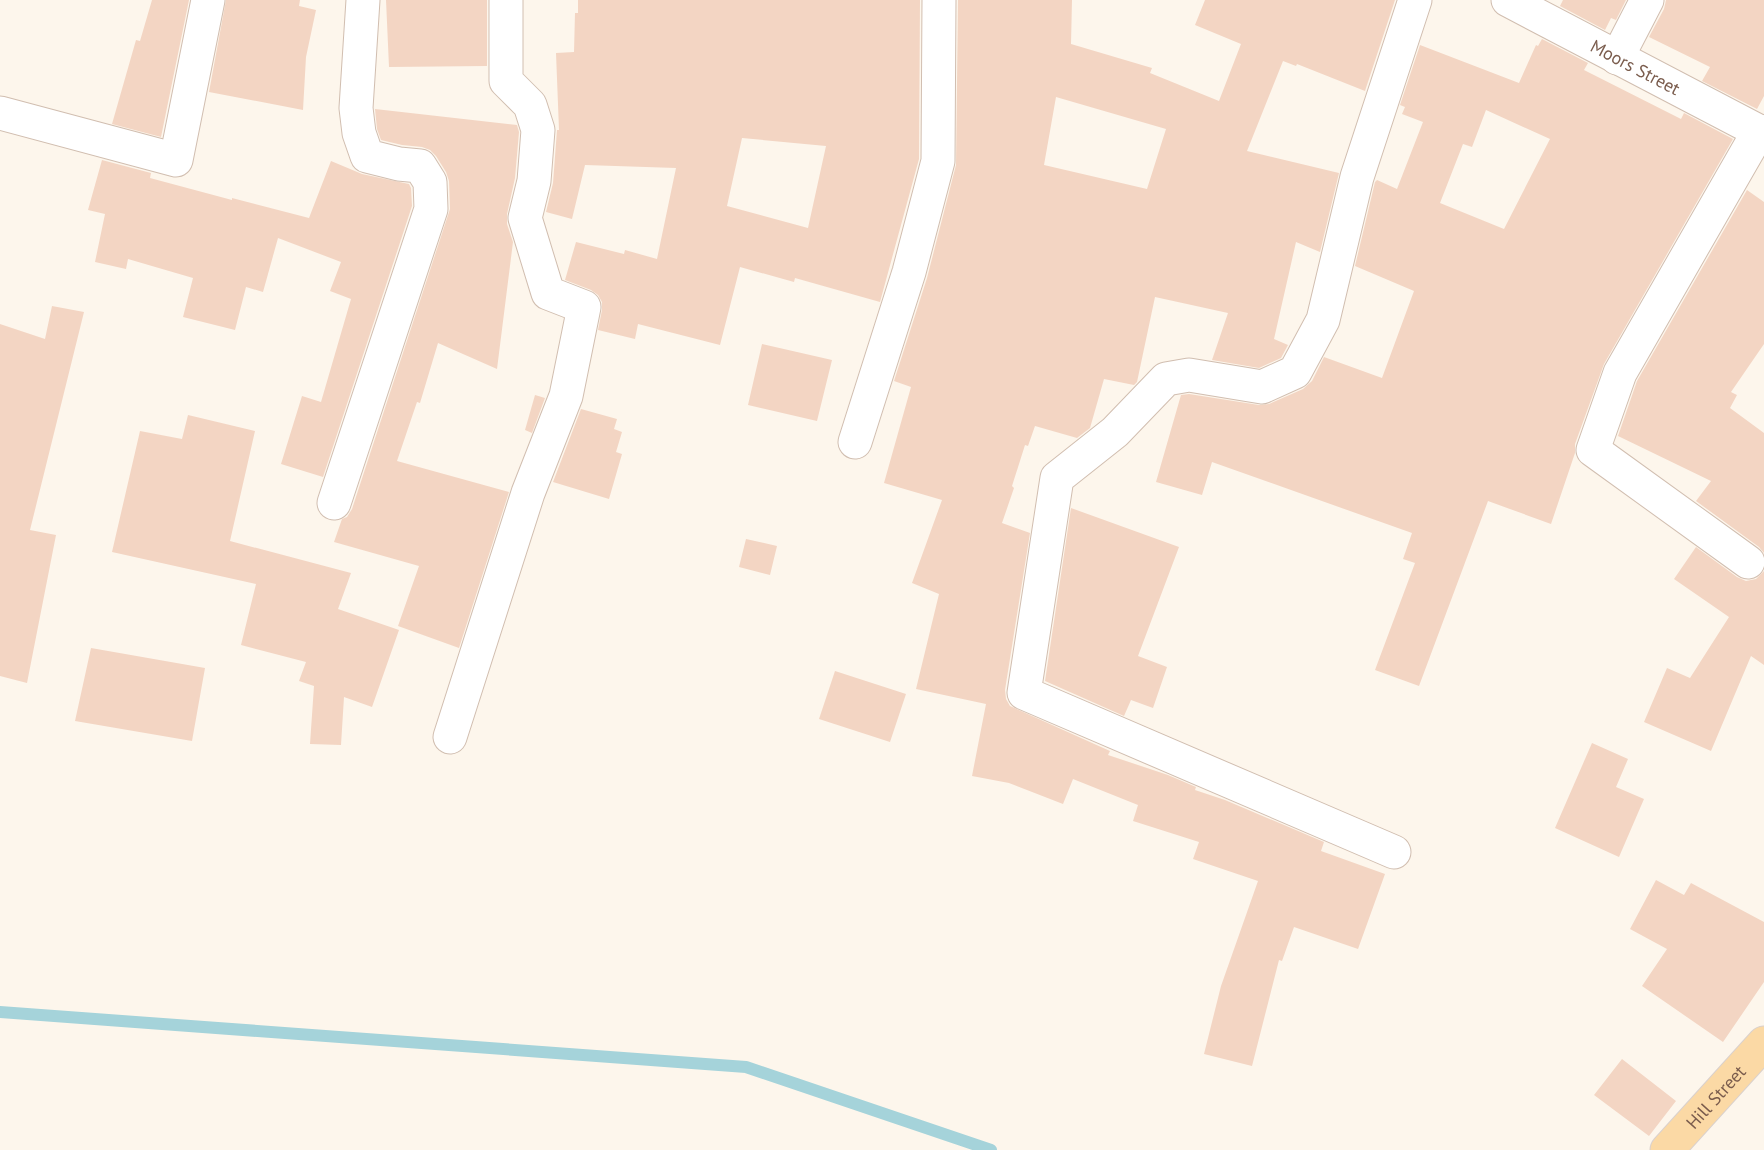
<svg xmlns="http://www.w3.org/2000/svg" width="1764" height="1150" font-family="'PT Sans',sans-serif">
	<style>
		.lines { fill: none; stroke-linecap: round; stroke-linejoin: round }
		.stream { stroke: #a5d3da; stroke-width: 12 }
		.building { fill: #f3d5c3; fill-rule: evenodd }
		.minor-casing { stroke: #d1beb0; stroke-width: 35 }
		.major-casing { stroke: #dad1cd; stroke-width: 35 }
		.minor { stroke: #fff; stroke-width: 33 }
		.major { stroke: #fbd9a5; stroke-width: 33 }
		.labels { text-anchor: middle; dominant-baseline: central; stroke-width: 6; stroke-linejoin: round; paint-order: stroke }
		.street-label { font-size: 18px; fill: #7a5c4d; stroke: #fffaf3 }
	</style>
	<rect width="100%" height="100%" fill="#fdf6ec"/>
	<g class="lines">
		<path class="stream" d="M0,1012L746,1067L991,1150"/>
	</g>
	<path class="building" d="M152,0H189L161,137L112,124L136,40L140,41Z
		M226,0H300L299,6L316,10L306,57L303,110L209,92Z
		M386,0H487V66L389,67Z
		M578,0H920L919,159L880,302L795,278L794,282L740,267L720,345L638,324L635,339L598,330L602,310V302L598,295L591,290L565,280L576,242L624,254L625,250L657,259L676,168L585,165L572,219L546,212L553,183L557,130H559L556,53L574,52L575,13H578ZM742,138L826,146L808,228L727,206Z
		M958,0H1072L1071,44L1152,68L1150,73L1219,101L1241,44L1195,25L1205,0H1395L1365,91L1297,64L1296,66L1283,61L1247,151L1339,173L1320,252L1296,242L1274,339L1288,345L1281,358L1259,368L1212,360L1228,313L1155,297L1137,382L1134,385L1104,379L1090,428L1077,438L1035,426L1028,446L1025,445L1012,486L1014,488L1002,523L1030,533L1005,690L1006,699L1010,706L1110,751L1108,755L1168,775L1196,787L1195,790L1225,800L1324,842L1321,851L1385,874L1358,949L1294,927L1282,961L1279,960L1252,1066L1204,1054L1221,986L1258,881L1193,859L1199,842L1133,821L1138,805L1073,779L1063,804L1009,783L972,776L986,704L916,689L939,594L912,583L942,500L884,483L911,387L894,381L927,278L956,165ZM1056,97L1166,129L1147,189L1044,165Z
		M1563,0H1626L1616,20L1611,18L1605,30L1560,6Z
		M1666,0H1764V96L1757,109L1702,81L1710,67L1649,37L1664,9Z
		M1542,39L1588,63L1584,70L1681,119L1684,113L1733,139L1604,364L1575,444V453L1551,524L1488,501L1419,686L1375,670L1415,563L1403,559L1412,533L1212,462L1202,495L1156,482L1181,395L1189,394L1259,405L1269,404L1303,389L1312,381L1324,357L1382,378L1414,291L1355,266L1375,182L1377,180L1397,189L1423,122L1402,114L1405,107L1400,105L1420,45L1519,83L1536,45L1538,46ZM1486,110L1550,139L1504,229L1440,203L1463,144L1472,147Z
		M375,109L517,125L519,132L515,178L507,214V224L513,242L497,369L438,343L420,403L417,402L397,461L509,492L459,648L398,626L419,566L334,542L342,519L347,517L352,509L450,209L449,181L446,172L436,156L430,150L422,147L402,145L381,140L377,129Z
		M102,160L151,173L150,178L232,200V198L309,218L331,161L362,174L409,184L411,188L412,206L323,477L281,464L302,396L321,402L351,299L330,291L341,262L278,238L263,292L246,287L235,330L183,317L193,278L128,259L126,269L95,262L105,214L88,210Z
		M1747,190L1764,202V344L1731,392L1737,395L1730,408L1764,433V553L1759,547L1696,501L1711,481L1618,436L1637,381Z
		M52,306L84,312L30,530L56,535L27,683L0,676V324L45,339Z
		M762,344L832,360L817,421L748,405Z
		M535,395L545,398L532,433L525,430Z
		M581,409L617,419L614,429L622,432L616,452L622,454L609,499L553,482Z
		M188,415L255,431L230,541L351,573L338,609L399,630L372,707L344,697L341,745L310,744L314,686L299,681L306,662L241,645L256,584L112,552L140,431L182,439Z
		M1071,508L1179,547L1138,656L1167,667L1153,708L1131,700L1124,716L1045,681Z
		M746,539L777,546L770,575L739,567Z
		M1696,547L1737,577L1746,581L1756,579L1764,571V665L1751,656L1711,751L1644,722L1667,668L1690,678L1729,617L1674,579Z
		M91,648L205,668L192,741L75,721Z
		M835,671L906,694L890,742L819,719Z
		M1592,743L1628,759L1616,787L1644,799L1619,857L1555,828Z
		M1656,880L1684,895L1691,883L1764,922V982L1723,1042L1642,986L1667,949L1630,929Z
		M1622,1059L1676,1101L1649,1136L1594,1095Z"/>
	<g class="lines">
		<g class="minor-casing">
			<g id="minor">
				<path id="s1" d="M1508,0L1764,134"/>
				<path d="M1617,58L1647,0"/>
				<path d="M0,113L176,160L208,0"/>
				<path d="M855,442L909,272L938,161L939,0"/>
				<path d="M334,503L431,209L430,182L420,166L399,164L367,156L359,133L356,108L363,0"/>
				<path d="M1748,562L1593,450L1620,373L1759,131"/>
				<path d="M450,737L528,493L566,396L584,307L548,293L525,218L534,181L538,130L530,105L506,81V0"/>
				<path d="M1394,852L1024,693L1057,478L1115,432L1166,379L1189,375L1262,387L1295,372L1323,320L1357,177L1415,0"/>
			</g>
		</g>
		<g class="major-casing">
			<g id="major">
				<path id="s2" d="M1667,1150L1764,1043"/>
			</g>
		</g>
		<use href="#minor" class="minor"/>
		<use href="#major" class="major"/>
	</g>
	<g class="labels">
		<g class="street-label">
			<text stroke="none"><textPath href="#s1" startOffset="144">Moors Street</textPath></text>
			<text stroke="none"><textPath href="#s2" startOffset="72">Hill Street</textPath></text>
		</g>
	</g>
</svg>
